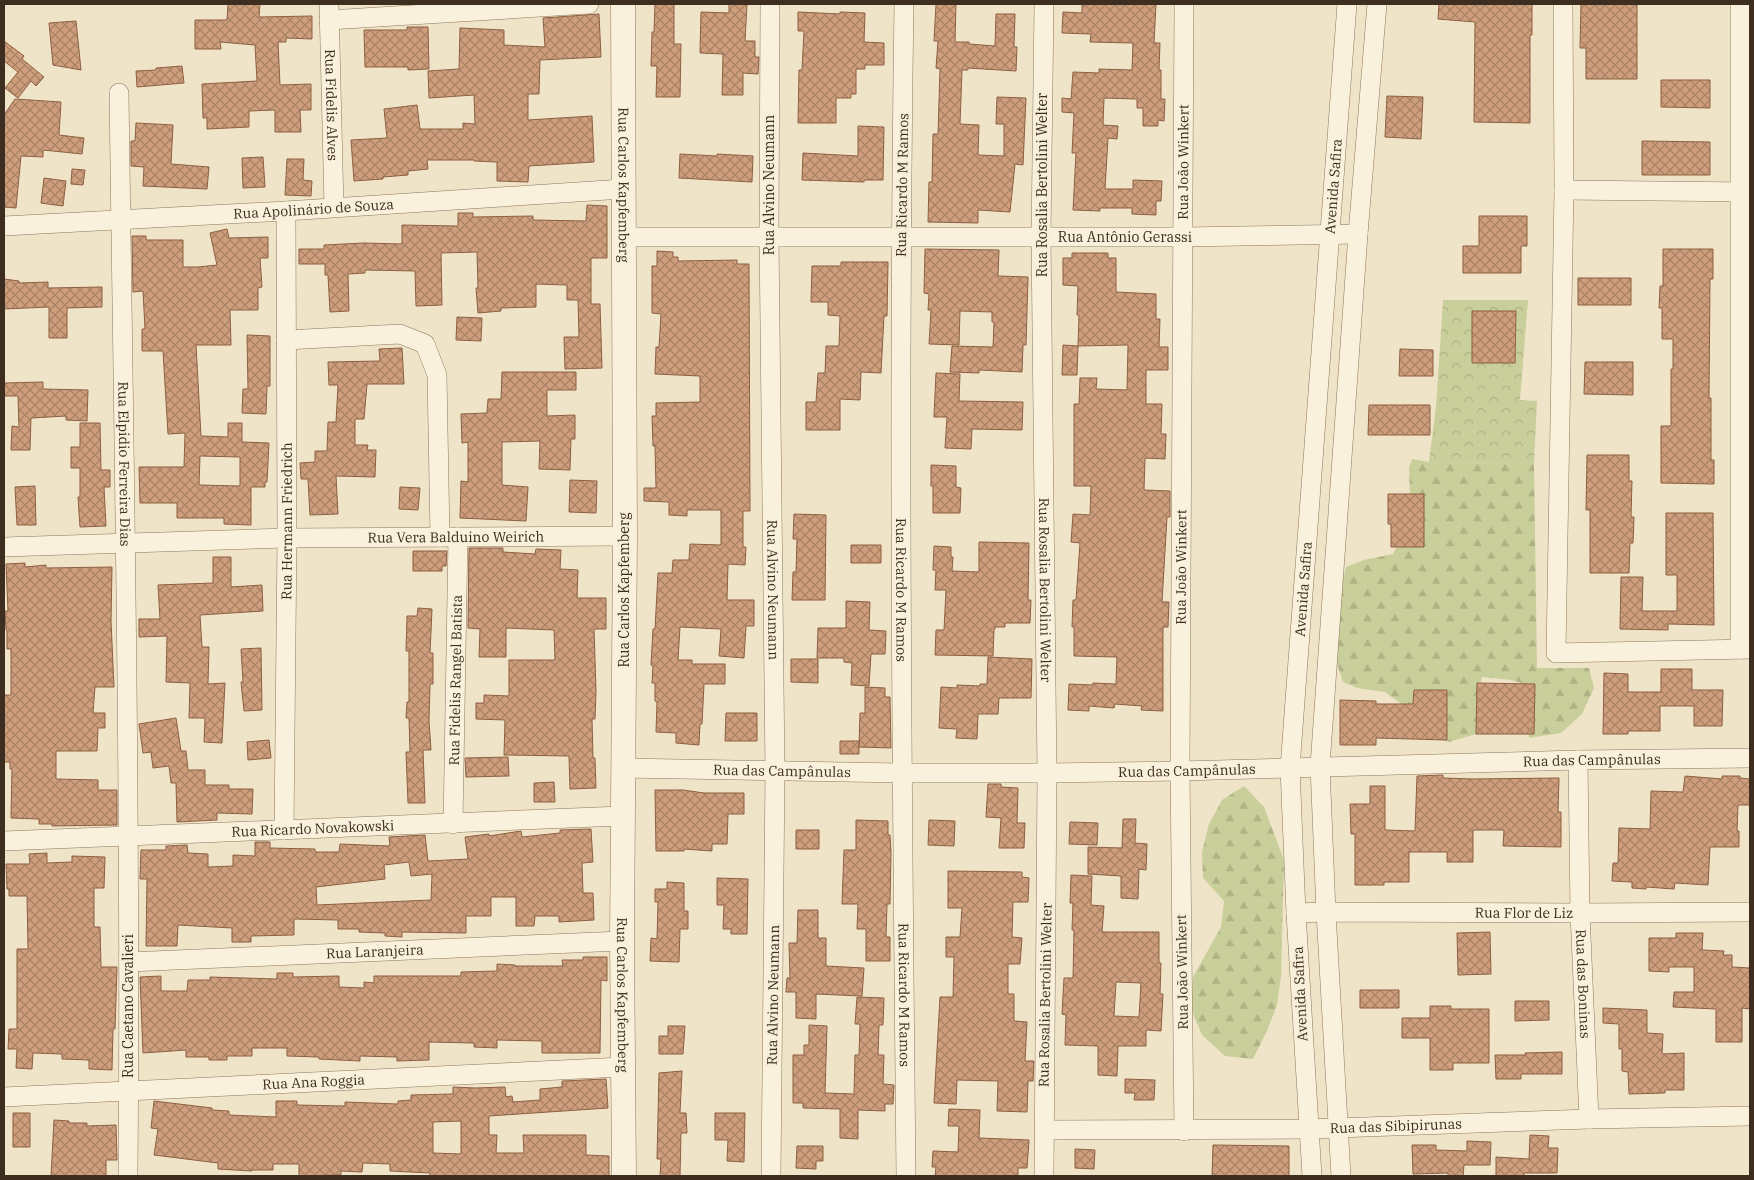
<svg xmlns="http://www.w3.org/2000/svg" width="1754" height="1180" font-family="'IBM Plex Serif',serif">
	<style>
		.forest { fill: url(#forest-firs) }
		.park { fill: url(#park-crowns) }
		.building { fill: url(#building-cross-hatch); stroke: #8d5f41; fill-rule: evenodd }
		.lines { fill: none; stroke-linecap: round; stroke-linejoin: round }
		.minor-casing { stroke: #8d765c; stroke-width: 20 }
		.tertiary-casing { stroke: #8d765c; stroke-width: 25 }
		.minor { stroke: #faf1dc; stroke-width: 19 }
		.tertiary { stroke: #faf1dc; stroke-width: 24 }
		.labels { text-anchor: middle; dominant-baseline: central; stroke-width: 5; stroke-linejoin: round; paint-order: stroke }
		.street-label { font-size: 14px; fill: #3d2e20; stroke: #f7eed8 }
	</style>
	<defs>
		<pattern id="forest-firs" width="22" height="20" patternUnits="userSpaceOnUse" patternTransform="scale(1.25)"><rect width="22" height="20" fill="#c9cf9b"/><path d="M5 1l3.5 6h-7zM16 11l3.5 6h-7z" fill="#aeb285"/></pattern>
		<pattern id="park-crowns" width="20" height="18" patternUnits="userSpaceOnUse" patternTransform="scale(1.25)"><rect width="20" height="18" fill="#c9cf9b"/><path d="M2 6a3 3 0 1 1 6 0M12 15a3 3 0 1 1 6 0" fill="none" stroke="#aeb285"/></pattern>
		<pattern id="building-cross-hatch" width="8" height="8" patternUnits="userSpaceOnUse" patternTransform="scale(1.25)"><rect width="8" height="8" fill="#cf9f7d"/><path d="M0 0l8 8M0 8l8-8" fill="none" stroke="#a98266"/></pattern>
	</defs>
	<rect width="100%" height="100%" fill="#f0e4c8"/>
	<path class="forest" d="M1412,459L1429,462L1534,463L1537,668H1589L1594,688L1582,714L1561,733L1529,738L1525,684L1511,680L1482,677L1479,691L1476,734L1449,742L1421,735L1408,709L1385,692L1357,688L1343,682L1334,655L1339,596L1346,567L1364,560L1393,554L1407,527L1410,497L1409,467Z
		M1244,786L1264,807L1284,860L1281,976L1277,1005L1267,1031L1253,1059L1225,1056L1202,1035L1191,1009L1193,977L1221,927L1224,901L1203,878L1202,852L1209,824L1222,800Z"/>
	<path class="park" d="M1443,300H1528L1520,400L1537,401L1534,463L1429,462L1436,407Z"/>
	<path class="building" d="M228,4H260L259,17L312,16V39L286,38V42H278L280,85L311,84V110H300L301,132H275V110L249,111V127L207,129V118H203L202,84L257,81L255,45L220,42L221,49H195V20H227Z
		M655,4H674V44H681L680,97H656L657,66H651L652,32H654Z
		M729,4H747L745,41H755V57H759L758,74L743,73V95H722L723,54L700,53L701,12L729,13Z
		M936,4H956L955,42H969V44L995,46L996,14H1015L1014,47H1017L1016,71L968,68V70H962L960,124L979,125L978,155L1004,156V124H996L997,97L1026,98L1023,165L1015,164L1010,212L978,210V223L928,222L929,182H932L933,134H938L940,69L936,68L938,41H934Z
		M1082,4H1156L1154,43H1160L1159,70H1161V99H1165L1164,121L1158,120V126H1143V108H1137V99L1104,98L1103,125L1118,126L1117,139L1108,138L1105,189H1133V180L1162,181L1161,201H1156V215L1132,214V208H1100V211L1073,210L1076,153H1072L1074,113L1062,112V98L1071,99L1073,72L1099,73V69L1132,70L1133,43L1090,42L1091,34L1062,33L1063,12L1082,13Z
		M1439,4H1532V35H1530V123L1474,122L1475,22L1438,19Z
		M1581,4H1637V79H1586V48H1580Z
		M798,12L840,14V12L865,13L864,42L884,43V65H865V69H856V94H851V98H836V123H798L799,70H802L804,31H798Z
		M599,14L601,57L540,60L539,94H528V120L592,116L594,162L529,166L528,182L497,181V162L474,161V160H427L428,169L408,171V175L383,177V179L354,181L351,140L387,138L384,109L417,105L420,129H463V123L475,124L474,95L429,98L428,71L459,69L460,28L504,30V45L545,47L543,18Z
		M76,21L81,70L53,65L49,23Z
		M407,27H428L429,69L408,70V67H365L364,30H407Z
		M4,41L24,56L22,59L44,77L36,86L31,81L18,98L5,88L18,72L4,61Z
		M182,66L184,83L137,87L136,71L156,70V68Z
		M1661,80H1710V108L1661,107Z
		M1387,96L1423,97L1421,139L1385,137Z
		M15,99L61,102L59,135L84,138L82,154L43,150V157L21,156L16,208L4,207V115Z
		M136,123L173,125L171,164L209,167L207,189L143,186L144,167L131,166V141H135Z
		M858,126L884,127L883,180H864V182L802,180L803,153L858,156Z
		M1642,141L1710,142V175H1642Z
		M680,154L717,156V154L753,156L752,182L679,178Z
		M263,157L265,187L243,188L242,158Z
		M287,159H304L303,180L312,181L311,196L285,195Z
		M72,169L85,170L83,185L71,184Z
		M44,178L66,181L63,206L41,203Z
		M587,205L607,206V258H591V304H600L602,368L565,369L564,337H579L578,300H567V285L536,284V307L501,308V311L478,313L476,288H478L477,252L441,253L442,305L416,306L415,271L365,270V273L348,274L349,311L330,312L328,275H325V264H299V249H324V245L364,243L402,244V225L458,226V213H473V217L533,216V220L586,221Z
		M1479,216H1527V246H1521V273H1463V246H1479Z
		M227,229L229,238L268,237V258H260L262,287L258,288V310H230L231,345H196L201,436L228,437V423H242V442L269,443L267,482H265V487H251V525L224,524V518H177V503H140L139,467H184L185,433L168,434L163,351H142V329H145L143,291L133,292L132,236H146V240H183V267H198L217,265L210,233ZM200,456L240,457V486L199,485Z
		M925,249L999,250L998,276L1028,277L1026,345H1023L1022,372L979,370V373L950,372L952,346L993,347L994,322H992V312L960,311L959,345L929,344L931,310H928L929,294L924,293Z
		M1663,249H1713V279H1710L1709,398H1711V460H1714V484L1661,483V426H1671V369H1673V339H1662V308H1659L1660,286H1663Z
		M657,251L673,252V257H678V261L737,260V264H749L750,511H743V547H746L745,565L728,564L727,600H754V626H746L744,658L719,656L721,629L680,627L678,660H692V664H725V684H704L702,724H700L699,745L676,743V733L656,732L657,702L655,701V683H652L653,666L651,665L653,629H655L658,573H672L673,560H689L690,544L721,545V510H687V516L669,515V502L644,501V488H656L655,446H653L652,416H656V403L700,402V376L655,374L656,347H659L661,314L652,313V266H657Z
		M1072,253H1108V258H1116V292L1156,294V319H1160L1159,347H1168V370H1146V404H1162L1161,434H1166L1165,459L1145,458L1144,490L1170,491V517H1167L1162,602H1169L1168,627H1163V711L1141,710L1142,706L1115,704L1114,708L1089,706V711L1068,710L1069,684L1092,685L1093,683L1116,684L1117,657L1074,656V627H1072L1073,600H1076L1080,543L1071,542L1073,514L1090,515L1091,486H1074V404H1079L1080,378H1097L1096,389L1127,390L1128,345L1078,346L1079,315H1077L1078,286L1063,285V258H1072Z
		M841,262H888L887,316H884L881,373L861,372L860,400L840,399V430H806V402H816L818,373H825L826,346H839L840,316L828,315V302H811L812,266H841Z
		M1578,278H1631V305H1578Z
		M4,279L19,281V283L48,282V288L102,287V307L67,308V338H49V307L4,309Z
		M1472,311H1516L1515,363H1472Z
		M457,317L482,318L481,341L456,340Z
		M247,335L270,336V386H267L266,414L242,413L243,389H248Z
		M1063,345L1078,346L1077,375H1062Z
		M402,348L404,384H367L364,419H355V445H368L367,450H376L375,477L336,476L338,514L310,515L308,479H301L300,463L315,462V451H327L328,422H336L338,385H329L328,362L380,361L379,349Z
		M1400,349L1433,350V376H1399Z
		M1585,362H1633V395L1584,394Z
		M502,372H576V390H547V416L575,415V439H571L570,470L539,469L540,441L502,442V485L528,487L526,521L460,518L461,481L468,482V442L462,443L461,414L487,413L488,399H501Z
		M936,373L960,374L959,401L1023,402L1022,430L972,429L971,449L945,448L947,417H934Z
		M43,382V389L88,390L87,421L66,420V416L31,418L30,450H11L12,426L19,427L18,396H4V383Z
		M1369,405H1430V435H1368Z
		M80,423H100L101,470H110V487H104L106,526L80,527L78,497H80V468H71V447H80Z
		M1587,455H1629V481H1632L1631,517H1634L1633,543H1630L1629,573H1590V510H1586Z
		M931,465L956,466V487L961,488L960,513H933V486H931Z
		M570,480L597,481L596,513L569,512Z
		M35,486L36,525H17L15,487Z
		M400,487L420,488L418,510L399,509Z
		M1388,494H1424V547H1391V524H1388Z
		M1666,513H1713L1714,625L1668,624V630L1620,629L1621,577H1643L1642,611H1677V575H1666Z
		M794,514L826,515L825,600H792L793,572H796L797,539H793Z
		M979,542L1029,543L1028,600H1031L1030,623H1005V627H995V629H994L993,656L935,655L936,630H944L946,590H935L936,570H933L934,546L951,547V557H953L952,571L979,572Z
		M851,545H881V563H851Z
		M469,548H503V552L535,554L536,549L561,550L560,569L578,570L577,598H606V629H594L596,691L595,719H592L593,758H595L596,788L570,789L569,756L504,755L505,720L476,719V703H484V695L509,696V660H555L554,630L506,628V657H479L480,629L468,628Z
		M413,551H447L446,566H442V571H413Z
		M213,557H231V587L262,585L263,611L200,615L202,647H209L208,684L225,683L222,743L204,742L205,718H189L190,683L166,682L167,636L139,637V619H160L158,585L213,583Z
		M25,563V567L46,565V568L112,567L111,621L114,687H95L93,713H105V728H98L97,751H56V779L98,780V790H117V825L52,826V824H39V819L11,818L12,769H10V762H4V695H11V649H7V630H6L5,611H8L6,564Z
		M846,601L870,602L869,630L886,631L885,654H871L869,686L851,685L852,663L844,662V658H817L818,628H846Z
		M418,608L432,609L430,653H433V684H430L429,721L431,750H423L425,803H408L406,752H410L409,718H406L407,702H409V651H406L407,616H417Z
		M261,648L262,710L244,711L241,682H243L241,649Z
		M988,657L1032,659L1031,698H999L998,714H978L977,739L956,738L957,729L939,728L941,687L957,688V685L980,686V684H987Z
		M791,659H818V683L791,682Z
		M1661,669H1692V690H1723L1722,726H1694V706H1660V731H1628V734H1603L1604,673L1628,674V692H1661Z
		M1477,683L1535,684L1534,734H1476Z
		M865,687L885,688V697H890L891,748L859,747L860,713H865Z
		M1414,690H1447V740L1376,738V745H1340V700L1376,701V704H1413Z
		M726,713H757V741H725Z
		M176,718L181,751H186L188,770H205V785H229V789H253L252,814L217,813V820L177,822L176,783H171L169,766L153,768L151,752L143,753L139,724Z
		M269,740L271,758L248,760L247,742Z
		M840,741H859V754H840Z
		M508,757L509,776L466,777L465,758Z
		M1443,775V778L1473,779L1559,778L1558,812H1561V847L1503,846L1504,830H1473V862H1447V852H1409V882H1384V885H1355V834H1351L1350,804H1370V786H1385V830L1415,831L1417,776Z
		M1685,776L1722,779V776H1740V778L1750,779V805H1738L1737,831H1739V847H1710L1708,885L1675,883L1674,889L1646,887V889L1632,888V882L1612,881L1613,863H1618L1619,828L1650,829L1651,791L1683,792Z
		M554,782L555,802H534V783Z
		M988,784H1001V787L1018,788L1017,823H1025L1024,848H999L1001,818L986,817Z
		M655,790H683L704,793H744V814H728L727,844H712V851L684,849V851H656Z
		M1123,819H1136L1135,843L1147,844L1146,870L1139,869L1138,899L1121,898V876L1088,874V847L1122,848Z
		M856,820L888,821V835H890L891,853L890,904H887L886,937H890V961H866V929H857L858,904H842L844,850H856Z
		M929,820L955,821L954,846L928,845Z
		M1070,822L1098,823L1097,845L1069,844Z
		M591,829L593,862L582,863L583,893H593L594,920L559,922V916H535L534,926H516V897H491V916H466V933L402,932V937L385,936V933L359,932V929H338V920L294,919V935L251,936V942H232V928L178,925L177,946H146L147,879H140L141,850H166V846L187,845L188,853L208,854V867L233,866V855L255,856V842H270V848L315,849V852H339L340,844L390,846L389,837L425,835L428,861L468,859L465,837L489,834V836L521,831L522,837L560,833V830ZM409,862L411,876L432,874L431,900L317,905L316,887L385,879L384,865Z
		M796,830H819V849H796Z
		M47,853V863L72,862V856L105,857L104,888H94V927H100L101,967H117L115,1029H113L112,1070L89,1069V1060L62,1059V1054L33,1053L32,1069L16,1068L17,1049H8L9,1029H17V949H28L27,896H9V889H7L6,864H30L29,854Z
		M948,871L1022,872V877L1029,878L1028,902H1013L1012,937L1022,938L1020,964H1008V994H1014V1021L1027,1022L1025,1061H1034L1033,1081H1028L1027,1112L997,1111L998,1081L957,1080L956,1104L934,1103L940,997H953L954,957H946V937H960L962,908H948Z
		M1071,875L1092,876L1091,905L1104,906L1102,932H1159V963H1161L1160,994H1163L1161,1031L1146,1030V1046H1118L1117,1076L1098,1075V1046L1065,1045L1066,1015L1062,1014L1064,978H1073L1074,930H1072L1073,903H1070ZM1116,982L1141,983L1139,1017L1114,1016Z
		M717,878L748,879L747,934H731V929H723L724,905H717Z
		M667,882L684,883V911H688V929H680L679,962L650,961L651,938L657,939L658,902H655V889H667Z
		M798,910H818V938H826V966L864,968L862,996L816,994V1019L796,1018V992H786L787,978H790L789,943H797Z
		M1490,932L1491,974L1458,975L1457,933Z
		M1676,933H1703L1702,950L1724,951L1723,955H1732V967L1750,968V1009L1742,1008V1042H1716V1009L1673,1007L1674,992H1694V967H1669V972L1649,971V938H1676Z
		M583,957H607V981L601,980L600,1053H542V1041L497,1040V1048L474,1047V1043L429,1042V1060L397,1061V1057L360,1056V1061L319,1059V1057L287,1056V1048H252V1056H227V1060H209V1057H186V1050L143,1053L140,977L161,976V991H187L188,980H210V977L277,979V973H293V977L339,976V987L364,988V982L374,983V976H461V972L497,971V964L515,965V966H563L562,960H583Z
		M1360,990H1399V1008H1360Z
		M857,997L884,998L883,1025H879L878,1055H884L883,1084L894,1085L893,1104H885V1111L858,1110V1139L840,1138V1109L803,1108V1103H793V1055H804V1045H809V1025L827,1026L825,1093L854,1094L855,1055H859L860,1024H855Z
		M1515,1001H1549V1020L1515,1021Z
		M1430,1006H1451V1009H1489V1063H1453V1070H1430V1038H1402V1018H1430Z
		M1603,1008L1647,1010V1033L1663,1034L1662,1054L1684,1053V1090H1665V1093L1629,1094L1628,1072L1622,1071V1049H1619V1024L1603,1023Z
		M668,1026H685L683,1054H659V1036H668Z
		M1562,1052V1074H1521V1079H1496L1495,1055H1526L1525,1053Z
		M682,1071L680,1113H686L687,1133H681L680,1176H660L661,1159H657L659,1073Z
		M606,1079L608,1108L489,1116V1135H497L496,1153H524L523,1135H586V1155L609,1156V1176H430V1173L390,1171V1164L363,1163L362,1172L341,1171V1175L299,1176V1164H273V1170H252V1171L218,1169V1163L154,1155L158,1129L151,1128L154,1101L212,1108V1110L229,1111V1115L276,1117V1101H297V1105L345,1106V1102L398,1104V1101L411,1100V1095L453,1094V1087L475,1088L505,1087L506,1097L512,1096L513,1102L540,1100V1089L562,1087V1081ZM461,1121V1154L433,1153V1122Z
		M1125,1079L1155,1080L1154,1100H1134L1135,1093H1125Z
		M949,1109L980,1110L979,1138L1029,1140L1027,1168H1018V1176H935L936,1167H932L933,1151L958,1152L959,1126H948Z
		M13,1113H30V1147H13Z
		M715,1113H745L744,1162L727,1161L728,1140H715Z
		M54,1120L69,1121V1123H87V1126L116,1125L117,1160H106V1176H51Z
		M1530,1135L1549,1136L1548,1148H1558L1557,1173H1524V1176H1496V1157L1529,1159Z
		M1467,1141L1491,1142L1490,1165H1464L1463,1176H1448V1173L1413,1174L1412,1145H1436V1150L1467,1151Z
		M1213,1145L1289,1146V1176H1212Z
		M797,1146H823V1161H816V1169L796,1168Z
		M1075,1149L1095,1150L1094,1169L1075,1168Z"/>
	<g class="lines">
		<g class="minor-casing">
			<g id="minor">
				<path id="s1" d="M329,4L334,207"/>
				<path id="s2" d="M770,4L769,236L775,772L771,1176"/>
				<path id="s3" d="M904,4C898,395 902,785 906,1176"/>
				<path id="s4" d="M1044,4L1041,237L1047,773L1044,1176"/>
				<path d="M1563,4L1564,190L1556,653L1750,649"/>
				<path d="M1740,4V649"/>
				<path d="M329,20L589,4"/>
				<path id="s5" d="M119,93C124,454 131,815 128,1176"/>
				<path d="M1564,190L1750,192"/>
				<path id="s6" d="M4,226L286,211L623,189"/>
				<path id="s7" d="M623,237H1184L1358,234"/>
				<path d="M286,340L400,334L425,344L437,375L440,537"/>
				<path id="s8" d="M4,547L287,538L625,536"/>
				<path id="s9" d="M1578,760L1580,913L1589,1119"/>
				<path id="s10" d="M623,768L901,773H1047L1180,771L1578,760L1750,758"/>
				<path id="s11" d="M453,824L458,537"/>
				<path id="s12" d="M284,830L287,538L286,211"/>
				<path id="s13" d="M4,841L622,816"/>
				<path id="s14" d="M1296,913L1326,912L1580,913L1750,912"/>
				<path id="s15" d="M129,962L622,941"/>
				<path id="s16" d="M4,1097L623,1067"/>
				<path id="s17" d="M1044,1130L1309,1129L1589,1119L1750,1116"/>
				<path id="s18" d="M1184,1131L1180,771L1184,4"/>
				<path id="s19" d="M1312,1176L1296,913L1290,768L1347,4"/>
				<path d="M1341,1176L1326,912L1320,766L1358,234L1377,4"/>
			</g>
		</g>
		<g class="tertiary-casing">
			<g id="tertiary">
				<path id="s20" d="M623,4L625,536L622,941L624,1176"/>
			</g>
		</g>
		<use href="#minor" class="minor"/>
		<use href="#tertiary" class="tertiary"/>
	</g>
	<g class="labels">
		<g class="street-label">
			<text stroke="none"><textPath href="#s1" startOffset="101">Rua Fidelis Alves</textPath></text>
			<text stroke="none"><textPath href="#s18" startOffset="969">Rua João Winkert</textPath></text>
			<text stroke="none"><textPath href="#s20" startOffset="181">Rua Carlos Kapfemberg</textPath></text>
			<text transform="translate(769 185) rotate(-90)">Rua Alvino Neumann</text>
			<text transform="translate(902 185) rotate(-89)">Rua Ricardo M Ramos</text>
			<text transform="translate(1042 185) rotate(-90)">Rua Rosalia Bertolini Welter</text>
			<text stroke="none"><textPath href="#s19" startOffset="992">Avenida Safira</textPath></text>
			<text stroke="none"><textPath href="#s6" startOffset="310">Rua Apolinário de Souza</textPath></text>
			<text stroke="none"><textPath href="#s7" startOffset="502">Rua Antônio Gerassi</textPath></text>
			<text stroke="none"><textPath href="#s5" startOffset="371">Rua Elpidio Ferreira Dias</textPath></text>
			<text stroke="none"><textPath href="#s12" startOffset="309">Rua Hermann Friedrich</textPath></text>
			<text stroke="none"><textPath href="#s8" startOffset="452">Rua Vera Balduino Weirich</textPath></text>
			<text stroke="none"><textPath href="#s18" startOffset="564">Rua João Winkert</textPath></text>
			<text transform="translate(624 590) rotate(-90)">Rua Carlos Kapfemberg</text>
			<text stroke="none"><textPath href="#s2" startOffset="586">Rua Alvino Neumann</textPath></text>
			<text stroke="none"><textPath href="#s3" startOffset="586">Rua Ricardo M Ramos</textPath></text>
			<text stroke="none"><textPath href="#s4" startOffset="586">Rua Rosalia Bertolini Welter</textPath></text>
			<text stroke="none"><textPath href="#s19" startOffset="588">Avenida Safira</textPath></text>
			<text stroke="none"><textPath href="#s11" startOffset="144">Rua Fidelis Rangel Batista</textPath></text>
			<text stroke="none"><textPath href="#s10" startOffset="969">Rua das Campânulas</textPath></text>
			<text stroke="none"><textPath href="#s10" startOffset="564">Rua das Campânulas</textPath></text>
			<text stroke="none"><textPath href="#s10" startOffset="159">Rua das Campânulas</textPath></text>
			<text stroke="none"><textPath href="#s13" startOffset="309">Rua Ricardo Novakowski</textPath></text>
			<text stroke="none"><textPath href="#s14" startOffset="228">Rua Flor de Liz</textPath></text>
			<text stroke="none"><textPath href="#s15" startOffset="246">Rua Laranjeira</textPath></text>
			<text transform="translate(1182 972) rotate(-91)">Rua João Winkert</text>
			<text stroke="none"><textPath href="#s9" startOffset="224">Rua das Boninas</textPath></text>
			<text transform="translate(1300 994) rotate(-93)">Avenida Safira</text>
			<text stroke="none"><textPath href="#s20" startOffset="991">Rua Carlos Kapfemberg</textPath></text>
			<text transform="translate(773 995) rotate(-89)">Rua Alvino Neumann</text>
			<text stroke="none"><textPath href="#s3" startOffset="991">Rua Ricardo M Ramos</textPath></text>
			<text transform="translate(1045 995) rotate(-89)">Rua Rosalia Bertolini Welter</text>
			<text transform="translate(128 1006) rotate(-90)">Rua Caetano Cavalieri</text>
			<text stroke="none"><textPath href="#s16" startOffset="310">Rua Ana Roggia</textPath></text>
			<text stroke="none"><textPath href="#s17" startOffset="352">Rua das Sibipirunas</textPath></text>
		</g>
	</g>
	<rect width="1754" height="1180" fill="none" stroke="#3d2e20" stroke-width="10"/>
</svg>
